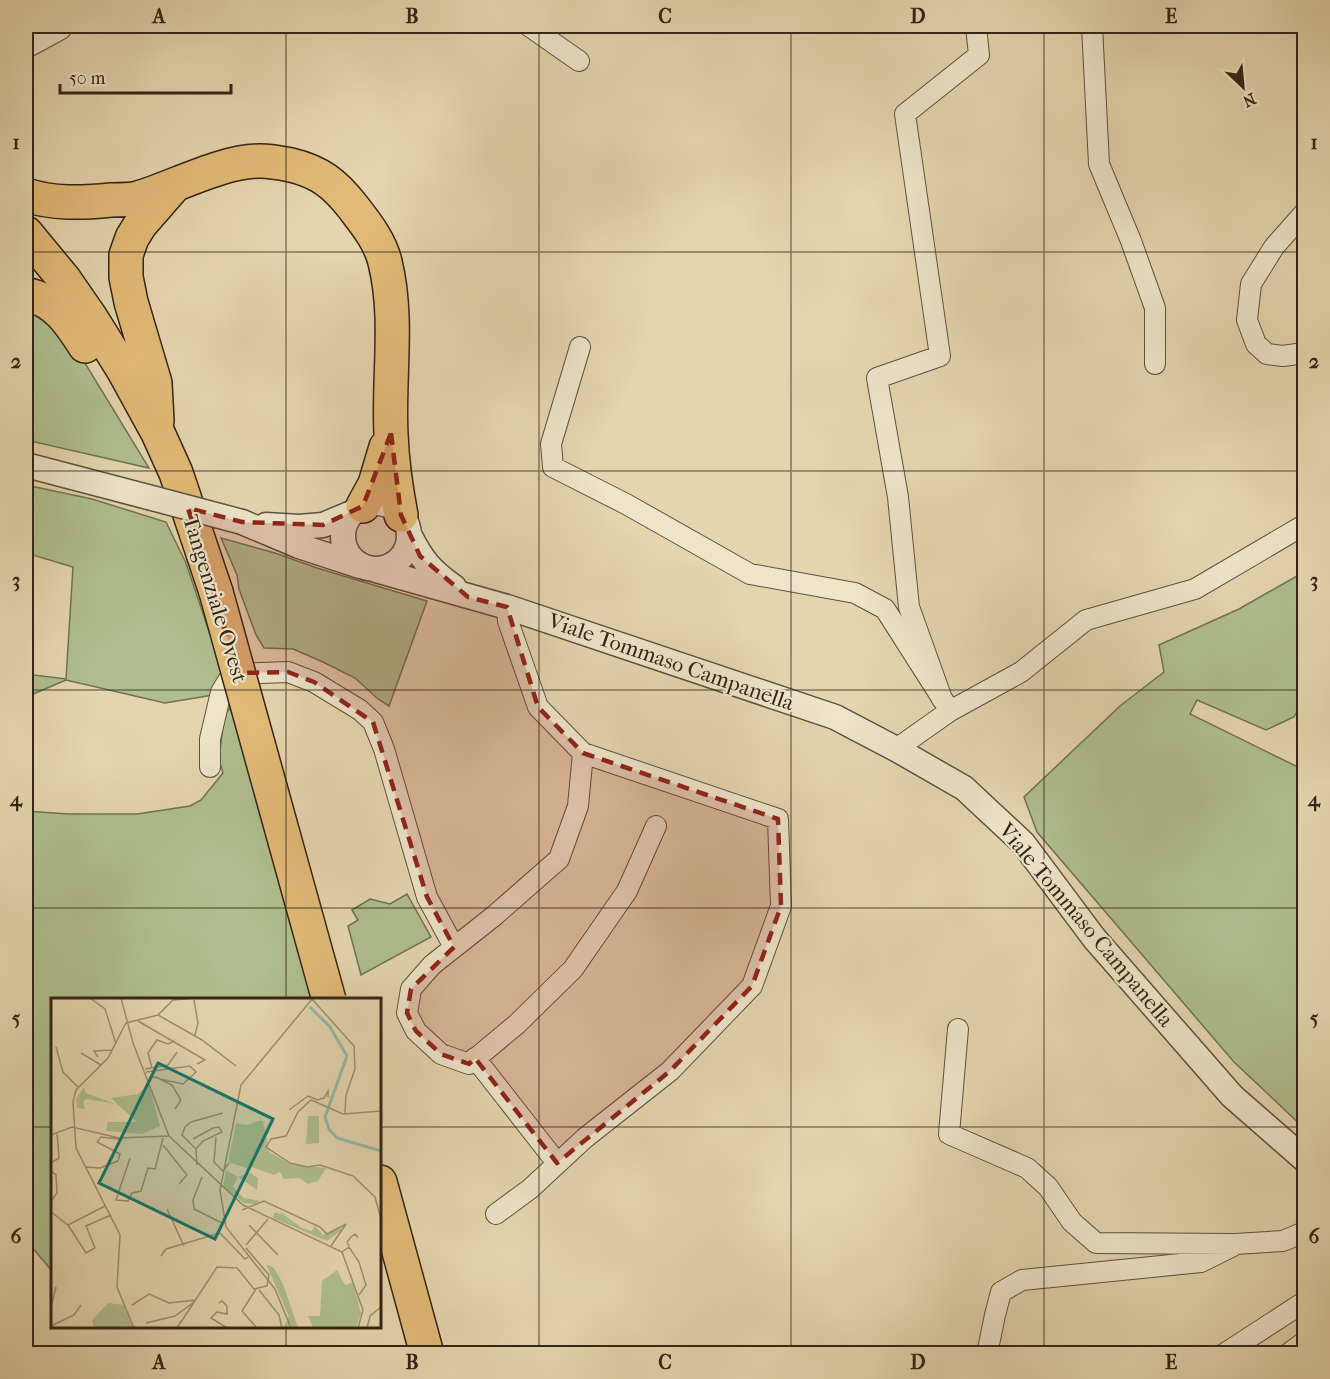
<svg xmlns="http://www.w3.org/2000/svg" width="1330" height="1379" font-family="'IM FELL French Canon',serif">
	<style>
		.green { fill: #afbe8e; stroke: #707252; stroke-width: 1.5 }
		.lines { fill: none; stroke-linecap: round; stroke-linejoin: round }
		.minor-casing { stroke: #5e523d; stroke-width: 22 }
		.tertiary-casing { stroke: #5e523d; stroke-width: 27 }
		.trunk-casing { stroke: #322617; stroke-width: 36 }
		.minor { stroke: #ede4ca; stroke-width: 20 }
		.tertiary { stroke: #ede4ca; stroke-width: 24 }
		.trunk { stroke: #e2ba77; stroke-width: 33 }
		.tertiary-bridge-casing { stroke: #5e523d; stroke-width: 27; stroke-linecap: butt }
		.trunk-bridge-casing { stroke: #322617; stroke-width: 36; stroke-linecap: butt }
		.tertiary-bridge { stroke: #ede4ca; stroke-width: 24 }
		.trunk-bridge { stroke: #e2ba77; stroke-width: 33 }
		.marked { fill: #8f2418; fill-opacity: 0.2; stroke: #8f2418; stroke-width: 4.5; stroke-dasharray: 12 8; stroke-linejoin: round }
		.grid { fill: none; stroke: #322617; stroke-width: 1.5; stroke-opacity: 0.55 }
		.labels { text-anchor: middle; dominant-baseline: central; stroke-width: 4.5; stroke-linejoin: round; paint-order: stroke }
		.street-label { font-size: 22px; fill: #322617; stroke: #ede4ca }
		.inset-river { fill: none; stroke: #96b8af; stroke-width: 3 }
		.inset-road { fill: none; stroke: #9d8f72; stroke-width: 1.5 }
		.view { fill: #0f766e; fill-opacity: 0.15; stroke: #0f766e; stroke-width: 3 }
		.inset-edge { fill: none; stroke: #322617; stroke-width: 3 }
		.neatline { fill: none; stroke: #322617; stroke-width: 2 }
		.grid-label { font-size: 20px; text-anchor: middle; font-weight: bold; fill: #322617 }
	</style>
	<rect width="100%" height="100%" fill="#e4d5ae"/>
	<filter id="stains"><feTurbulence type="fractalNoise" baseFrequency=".00333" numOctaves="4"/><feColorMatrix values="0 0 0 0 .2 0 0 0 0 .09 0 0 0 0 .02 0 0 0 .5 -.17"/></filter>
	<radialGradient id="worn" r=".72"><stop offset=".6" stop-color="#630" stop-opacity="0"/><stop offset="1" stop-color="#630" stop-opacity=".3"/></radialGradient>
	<path class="green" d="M26,305L60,322L149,468L26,440Z
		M26,485L92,499L166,522L186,563L224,676L213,695L165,703L66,680L26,697V674L66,679L73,567L26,553Z
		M221,538L275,553L317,568L427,601L389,706L378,699L355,678L323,662L293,649L264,648L256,635L239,589L237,575Z
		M1304,572V701L1294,717L1266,730L1197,700L1190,714L1304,770V1128L1234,1062L1037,832L1024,797L1120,706L1164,672L1159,645L1239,609Z
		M235,701L318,999L52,1000V1271L26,1240V811L68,814H137L190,806L201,800L223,773L219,760L224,716Z
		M407,894L431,937L361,975L348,926L358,920L352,910L370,899L390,904Z"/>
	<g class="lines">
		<g class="minor-casing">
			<path id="minor" d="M529,26L579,61
				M1092,26L1099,164L1131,241L1155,308V364
				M26,48L61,29L63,26
				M1304,213L1274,247L1251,284L1247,320L1256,344L1267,354L1283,356L1304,353
				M580,347L551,444L553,467L626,504L750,574L855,593L885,609L950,711
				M942,699L909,607L898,497L877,378L940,356L905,114L979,55L976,26
				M896,749L950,711L1021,672L1086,620L1195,589L1304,525
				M583,753L578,806L559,859L494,916L432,965L411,989L407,1013L416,1031L441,1054L469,1064L517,1024L573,969L627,891L656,826
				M210,767V739L221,692L232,674L288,672L314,682L360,710L373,722L384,749L427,897L454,947
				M958,1029L949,1134L1027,1168L1048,1187L1072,1222L1096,1243L1235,1244L1283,1241L1304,1232
				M475,1058L557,1163
				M496,1214L530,1189L585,1138L670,1071L752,986L781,906L778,819L583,753L538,707L508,621L507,607
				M987,1354L995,1315L1001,1292L1022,1280L1201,1262L1233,1246
				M1224,1354L1304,1302
				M1288,1354L1304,1342"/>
		</g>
		<g class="tertiary-casing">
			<path id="tertiary" d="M26,465L148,497
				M343 536a33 33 0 1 1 66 0a33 33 0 1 1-66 0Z
				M242,522L299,546L360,566
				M266,525L299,527L323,525L354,512
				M409,534C422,560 430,570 454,587
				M376,570L507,607L835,717L896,749L964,788L1023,843L1094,938L1232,1096L1304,1159"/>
		</g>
		<g class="trunk-casing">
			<path id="trunk" d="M26,195C53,204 82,203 111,200C120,200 130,200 138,198C175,187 222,161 260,161C270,161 281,163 291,165C320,172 335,184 353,207C366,224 380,241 385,262C399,319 388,377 391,434C392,461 396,489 401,515
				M26,233L64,279L91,318L124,371L158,433L176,473L216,592
				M26,294C56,301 69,321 85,346
				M157,421L155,383L131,302L126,277V255L132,238L140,225L174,186
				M363,506L375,484L386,447
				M380,1182L427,1354"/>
		</g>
		<use href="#minor" class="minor"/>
		<use href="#tertiary" class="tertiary"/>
		<use href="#trunk" class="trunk"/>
		<g class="tertiary-bridge-casing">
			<path id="tertiary-bridge" d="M148,497L242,522"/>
		</g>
		<g class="trunk-bridge-casing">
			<path id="trunk-bridge" d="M216,592L329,1000"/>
		</g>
		<use href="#tertiary-bridge" class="tertiary-bridge"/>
		<use href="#trunk-bridge" class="trunk-bridge"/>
	</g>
	<path class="marked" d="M391,433L401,515L420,556L468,597L507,607L538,707L583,753L778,819L781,906L752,986L670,1071L557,1163L475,1058L469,1064L441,1054L416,1031L407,1013L411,989L454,947L427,897L373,722L314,682L288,672L238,673L188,508L242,522L323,525L363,506Z"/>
	<path class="grid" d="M286,26V1000M539,26V1354M791,26V1354M1044,26V1354M26,252H1304M26,471H1304M26,690H1304M26,908H1304M26,1127H52M380,1127H1304M286,1326V1354"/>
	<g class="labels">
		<g class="street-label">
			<text transform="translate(215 599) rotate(73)">Tangenziale Ovest</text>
			<text transform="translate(671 662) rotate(19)">Viale Tommaso Campanella</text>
			<text transform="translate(1086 925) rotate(50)">Viale Tommaso Campanella</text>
		</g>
	</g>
	<g transform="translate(51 998)">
		<rect width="330" height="330" fill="#e4d5ae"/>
		<path d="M98,87L109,128L91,136L55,133L57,124H85L91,129L60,100L87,96ZM33,89L35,95L64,106L36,101L32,103L34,111L26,110L25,101ZM257,118H268V145L255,146ZM207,123H212L218,154L239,166L275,170L267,183L257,186L248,180L233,181L229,174L223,177L201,169L198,174L207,180L206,192L187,179L182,189L193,200L209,203L204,206L193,205L172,189L175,172L187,179L196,176V170L177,164L185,125L197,127ZM228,213L251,230L261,233L264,228L272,237L296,228L276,243L222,220L224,214L231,217ZM215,266L223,270L232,286L247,330H232L238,318ZM286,272L294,287L302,284L310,315L305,330H262L257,318H269L271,283ZM57,305L73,307L82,330H43L41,322Z" fill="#afbe8e"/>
		<path class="inset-river" d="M259,9L279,29L296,58L274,119L278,131L286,140L330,153"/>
		<path class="inset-road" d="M39,0L54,11L65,46M70,0L82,45L118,138L192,207L291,254L312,312L307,330M261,1L303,48L304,71L295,97L294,115M143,2L147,25L144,37M107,17L151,42L185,68M87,23L154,62L146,66M5,49L12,74L28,90M30,55L50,67M47,59L43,53L61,52M101,70L97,55L106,42L117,46L124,43M94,71L117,67L126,54M95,74L139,68L145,74L132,86L109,81M98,80L105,79L121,87L130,102L124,111M266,102L273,100L277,93V99M238,112L257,98L267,102M330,113L292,116L260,102L247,114L235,138L220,141L215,149L239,165L256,169L269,167L302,178L324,199L330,221M0,137L21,129L68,140L118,138M165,139L163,164L172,173L178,165M142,141L162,130L168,129L171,134L152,143L145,151M112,147L136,177L128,186M79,160L65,202L77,203L81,195L90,193L97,170L104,171L112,140M0,165L8,160L6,134M146,167L145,151L131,137L134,129L140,124L172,115M35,169L49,170L67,163L69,156L46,144L50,139L68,141M0,173L5,177L6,195L0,203M151,179L142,202L143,211L173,226M116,211L133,248M191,212L213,203L269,229L276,236L295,226L280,248M0,214L17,227L54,208M17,227L35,255L44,250L35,228L60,217M198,227L227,257M195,247L217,221M298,248L296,244L300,239L304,236L307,240M291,254L298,249L308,264L315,287L308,297M110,258L115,251L169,235L194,261L197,259M205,291L191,313L206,330M208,292L228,317L231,330M168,305L171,303L176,308V316L166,314L160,320L176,330M81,307L98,296L118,305L145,302M0,309L5,289M95,325L124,318L142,305M0,328L23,317L30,307M83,330L66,289L69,237L25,150L22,104L25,92L57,60L75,25L107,17L122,2L143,0M126,330L166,269L186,270L203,291L216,288L218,277L195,250M240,330L224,291L175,229L169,192L190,87L262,0M316,330L319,318L330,309"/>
		<path class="view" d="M107,65L222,121L164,241L48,185Z"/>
		<rect width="330" height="330" class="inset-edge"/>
	</g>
	<rect width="1330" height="1379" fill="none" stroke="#e4d5ae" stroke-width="66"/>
	<g transform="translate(1243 87) rotate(154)" stroke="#ede4ca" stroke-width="4.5" paint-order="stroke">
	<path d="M0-4.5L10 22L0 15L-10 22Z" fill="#322617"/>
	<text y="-9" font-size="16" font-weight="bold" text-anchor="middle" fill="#322617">N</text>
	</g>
	<path d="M60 84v9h171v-9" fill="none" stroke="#322617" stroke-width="3"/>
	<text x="69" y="84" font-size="18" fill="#322617" stroke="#ede4ca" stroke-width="4.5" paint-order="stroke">50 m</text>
	<rect x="33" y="33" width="1264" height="1313" class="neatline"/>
	<g class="grid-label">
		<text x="159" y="23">A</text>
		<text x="412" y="23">B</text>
		<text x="665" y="23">C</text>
		<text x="918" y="23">D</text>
		<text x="1171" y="23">E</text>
		<text x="16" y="149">1</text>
		<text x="1314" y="149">1</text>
		<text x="16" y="368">2</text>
		<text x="1314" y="368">2</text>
		<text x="16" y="587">3</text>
		<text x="1314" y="587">3</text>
		<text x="16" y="806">4</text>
		<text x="1314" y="806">4</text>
		<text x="16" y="1025">5</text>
		<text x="1314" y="1025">5</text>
		<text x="16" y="1243">6</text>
		<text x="1314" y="1243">6</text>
		<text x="159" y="1369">A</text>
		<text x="412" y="1369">B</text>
		<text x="665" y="1369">C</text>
		<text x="918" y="1369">D</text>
		<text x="1171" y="1369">E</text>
	</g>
	<rect width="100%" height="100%" filter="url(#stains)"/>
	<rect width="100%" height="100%" fill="url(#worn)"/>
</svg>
